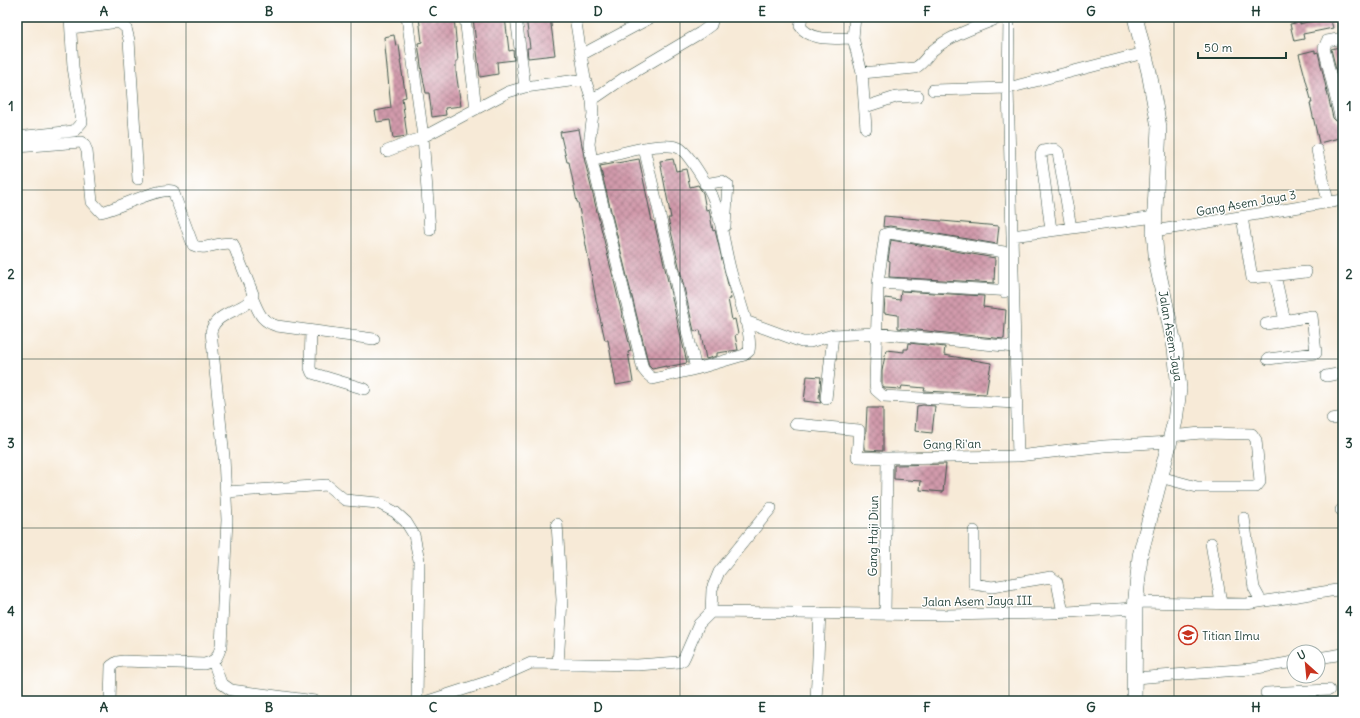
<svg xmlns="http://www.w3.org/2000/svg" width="1360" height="718" font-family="Delius,sans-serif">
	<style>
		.building { fill: url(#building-cross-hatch) }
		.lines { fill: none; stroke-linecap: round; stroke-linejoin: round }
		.minor-casing { stroke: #3f574c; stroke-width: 12 }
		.secondary-casing { stroke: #3f574c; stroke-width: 16 }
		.minor { stroke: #fff; stroke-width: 11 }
		.secondary { stroke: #fff; stroke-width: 15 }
		.grid { fill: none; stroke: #1f3d34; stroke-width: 1; stroke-opacity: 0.55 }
		.labels { text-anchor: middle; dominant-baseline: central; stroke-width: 3; stroke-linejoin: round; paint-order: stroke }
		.street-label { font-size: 12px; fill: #1f3d34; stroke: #fff }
		.poi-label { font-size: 12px; fill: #1f3d34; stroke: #fff; text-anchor: start }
		.neatline { fill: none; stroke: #1f3d34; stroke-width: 1.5 }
		.grid-label { font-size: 13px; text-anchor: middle; font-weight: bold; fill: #1f3d34 }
	</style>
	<defs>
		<pattern id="building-cross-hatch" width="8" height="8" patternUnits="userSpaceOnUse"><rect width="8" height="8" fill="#d19aab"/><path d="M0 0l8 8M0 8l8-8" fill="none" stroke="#a97f8c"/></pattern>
	</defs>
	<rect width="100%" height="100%" fill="#fff"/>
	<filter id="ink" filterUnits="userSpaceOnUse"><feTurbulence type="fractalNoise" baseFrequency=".025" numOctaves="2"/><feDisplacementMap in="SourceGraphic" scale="8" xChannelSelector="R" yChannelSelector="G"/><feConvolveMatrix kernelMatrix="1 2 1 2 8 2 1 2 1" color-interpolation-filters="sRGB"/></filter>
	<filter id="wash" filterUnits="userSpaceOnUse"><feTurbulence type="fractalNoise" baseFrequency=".012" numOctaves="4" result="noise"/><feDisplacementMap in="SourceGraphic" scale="16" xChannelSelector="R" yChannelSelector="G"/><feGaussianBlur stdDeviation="0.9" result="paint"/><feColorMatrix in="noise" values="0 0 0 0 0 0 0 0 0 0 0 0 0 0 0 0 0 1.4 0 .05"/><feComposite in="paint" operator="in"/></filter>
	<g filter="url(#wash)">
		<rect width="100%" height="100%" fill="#f7ead7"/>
		<g id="blocks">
			<path class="building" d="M419,17H431L432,19L454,17L458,61H456V72L461,106L445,108L446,115L432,117L429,93H426L422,73L418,43L422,42Z
				M480,17H505L509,51L513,50L514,60L497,62L498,74L480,77L473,18Z
				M526,17H550L555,55L528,58L527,48H530Z
				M1319,17H1330L1333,28L1303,34L1304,39L1294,41L1290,24L1300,22V24L1319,19Z
				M394,35L396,46L399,45L401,60H400L406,97L402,98L407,136L393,138L390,120L377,122L375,111L391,108L384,37Z
				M1343,46V98L1331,49Z
				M1315,50V53L1318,52L1333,118L1338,123L1343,122V137L1319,143L1310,103H1312L1299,54Z
				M579,129L585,162L631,351L628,352L633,382L616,385L608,340H605L596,300L578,202H577L569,162H567L560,132Z
				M639,159L652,221H654L687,363L666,367V366L652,369L649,366L600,166Z
				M673,159L676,171L686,169L690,187L698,185L703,193L706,210L709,209L713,231L715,230L730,293L731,299H728L732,320L735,319L738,334L735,335L738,350L717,353V356L706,359L700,330L694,331L668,218H671L660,161Z
				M884,216L999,226L997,244L890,226L883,227Z
				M891,240L995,258L994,283L889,277L890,261L888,260Z
				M901,291L984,296L983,307L1006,310L1004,339L898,328V315L884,313L885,298L900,300Z
				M909,343L945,347L944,355L991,363L986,394L924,391L925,388L902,386L901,389L884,388L882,384V371L886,350L904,352V349H908Z
				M807,376L821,377L819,398L821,403L804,401Z
				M923,405L935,406L932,433L915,431L917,406Z
				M867,408H883V451L865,450Z
				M946,464L943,492L920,490L921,481L894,479V465Z"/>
		</g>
	</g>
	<g filter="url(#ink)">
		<use href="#blocks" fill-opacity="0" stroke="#3f574c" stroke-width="1"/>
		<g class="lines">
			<g class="minor-casing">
				<path id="minor" d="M407,17L423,137L430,230
					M465,17L476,109
					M516,17L525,87
					M575,17L585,79L592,100L593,114L589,144L592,161L643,369L647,374L653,379L696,369L744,355L749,351C753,333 736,291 731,272C724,246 722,220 712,195C707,185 688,152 679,148C661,140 611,156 592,161
					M802,17L800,26C811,42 835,38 853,38
					M855,17L853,38L862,73L866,128
					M1009,17L1008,88L1018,456L1104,446L1169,442
					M71,28L119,22L126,28L129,40L138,179
					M581,55L652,17
					M862,73L915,68C923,64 926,57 932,51C950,35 979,26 1001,17
					M933,90L1008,88L1144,53
					M592,100L624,78L700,33L711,25L713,17
					M865,107L896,97L918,96
					M1340,116L1324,48L1327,41L1343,38
					M17,137L74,131L82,122L73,67L70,17
					M17,147L81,142L84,144L87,151L92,202L101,212C119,208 158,187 173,191L193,245C206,252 220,240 233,244L253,294C250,311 215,310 211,332L224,457L227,520L221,646C218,657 216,661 204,664L124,661L117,662L111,666L110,701
					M644,148L696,369
					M1317,150L1328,202
					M387,151L423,137L508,92L525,87L585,79
					M705,184L722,181L728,185L725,226
					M1242,217L1252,278L1306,272
					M1051,230L1041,155L1043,151L1054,149L1058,152L1071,228
					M1154,231L1343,200
					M1012,236L1155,217
					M1012,251L1004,252L889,233L885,234L878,283L875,384L876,390L883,396L1016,403
					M1275,275L1285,321
					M878,283L1013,291
					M1004,292V252
					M252,297C259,312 260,321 277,326L374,339
					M745,321L802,342H810L833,335L876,333L1014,347
					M1266,324L1312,316L1316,353L1268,359
					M311,331L310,368L312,373L365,389
					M1326,376L1343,373
					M826,399L833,335
					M1332,419L1343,417
					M795,424L859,430L857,457L887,458L1018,456
					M1160,477L1197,487H1256L1260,482L1256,440L1252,434L1201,433L1171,436
					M226,492L327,485L345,500L378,503L395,512L406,522L414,535L419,560L417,701
					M1341,510L1343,509
					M1244,518L1254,588L1261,601
					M557,524L562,600L558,664
					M974,531V584L992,587L1051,577L1057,582L1063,613
					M1211,543L1221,603
					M1136,602L1246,604L1343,589
					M711,612L712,589L719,572L771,508
					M885,614L887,458
					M1318,658L1343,654
					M213,661L221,683L231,690L315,701
					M1135,678L1251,669L1294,662
					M1313,691V701
					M1266,693L1329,690
					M428,701L493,680L531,663L637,665L679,662L683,660L685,656L699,624L711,612L945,615L1051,613L1135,608
					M816,701L820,613"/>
			</g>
			<g class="secondary-casing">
				<path id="secondary" d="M1134,701L1135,608L1140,556L1175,421L1179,389L1175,348L1157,265L1154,231L1159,127L1149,72L1135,17"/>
			</g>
			<use href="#minor" class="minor"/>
			<use href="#secondary" class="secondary"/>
		</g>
	</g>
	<path class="grid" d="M186,17V701M351,17V701M516,17V701M680,17V701M844,17V701M1009,17V701M1174,17V701M17,190H1343M17,359H1343M17,528H1343"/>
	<defs>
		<g id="school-ring" transform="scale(1)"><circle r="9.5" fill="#fff" stroke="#c8321e" stroke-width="1.5"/><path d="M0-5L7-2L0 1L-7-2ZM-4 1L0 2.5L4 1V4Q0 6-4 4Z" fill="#c8321e"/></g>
	</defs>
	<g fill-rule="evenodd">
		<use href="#school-ring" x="1188" y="635"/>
	</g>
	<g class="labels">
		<g class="street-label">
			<text transform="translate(1246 203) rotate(-10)">Gang Asem Jaya 3</text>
			<text transform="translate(1171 336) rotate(80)">Jalan Asem Jaya</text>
			<text transform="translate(952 444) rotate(-1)">Gang Ri'an</text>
			<text transform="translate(873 536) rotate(-89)">Gang Haji Diun</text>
			<text transform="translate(977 601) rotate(-1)">Jalan Asem Jaya III</text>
		</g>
		<g class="poi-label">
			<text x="1202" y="635">Titian Ilmu</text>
		</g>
	</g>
	<rect width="1360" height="718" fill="none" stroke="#fff" stroke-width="44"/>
	<g transform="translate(1306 664) rotate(333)"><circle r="19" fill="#ffffff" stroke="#a5b1ae"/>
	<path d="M0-3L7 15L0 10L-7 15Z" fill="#c8321e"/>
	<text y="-6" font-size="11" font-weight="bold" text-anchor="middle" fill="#1f3d34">U</text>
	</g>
	<path d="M1198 52v6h88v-6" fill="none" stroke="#1f3d34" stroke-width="2"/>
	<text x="1204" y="52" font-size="12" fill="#1f3d34" stroke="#ffffff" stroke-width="3" paint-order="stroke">50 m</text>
	<rect x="22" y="22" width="1316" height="674" class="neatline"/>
	<g class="grid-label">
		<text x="104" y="16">A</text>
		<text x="269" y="16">B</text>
		<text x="433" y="16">C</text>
		<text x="598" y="16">D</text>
		<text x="762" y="16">E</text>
		<text x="927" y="16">F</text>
		<text x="1091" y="16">G</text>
		<text x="1256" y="16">H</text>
		<text x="11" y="111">1</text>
		<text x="1349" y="111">1</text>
		<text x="11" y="279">2</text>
		<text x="1349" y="279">2</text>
		<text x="11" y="448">3</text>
		<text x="1349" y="448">3</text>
		<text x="11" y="616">4</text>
		<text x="1349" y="616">4</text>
		<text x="104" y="712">A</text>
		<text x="269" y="712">B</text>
		<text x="433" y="712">C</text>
		<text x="598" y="712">D</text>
		<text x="762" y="712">E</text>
		<text x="927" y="712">F</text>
		<text x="1091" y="712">G</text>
		<text x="1256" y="712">H</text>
	</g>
</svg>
